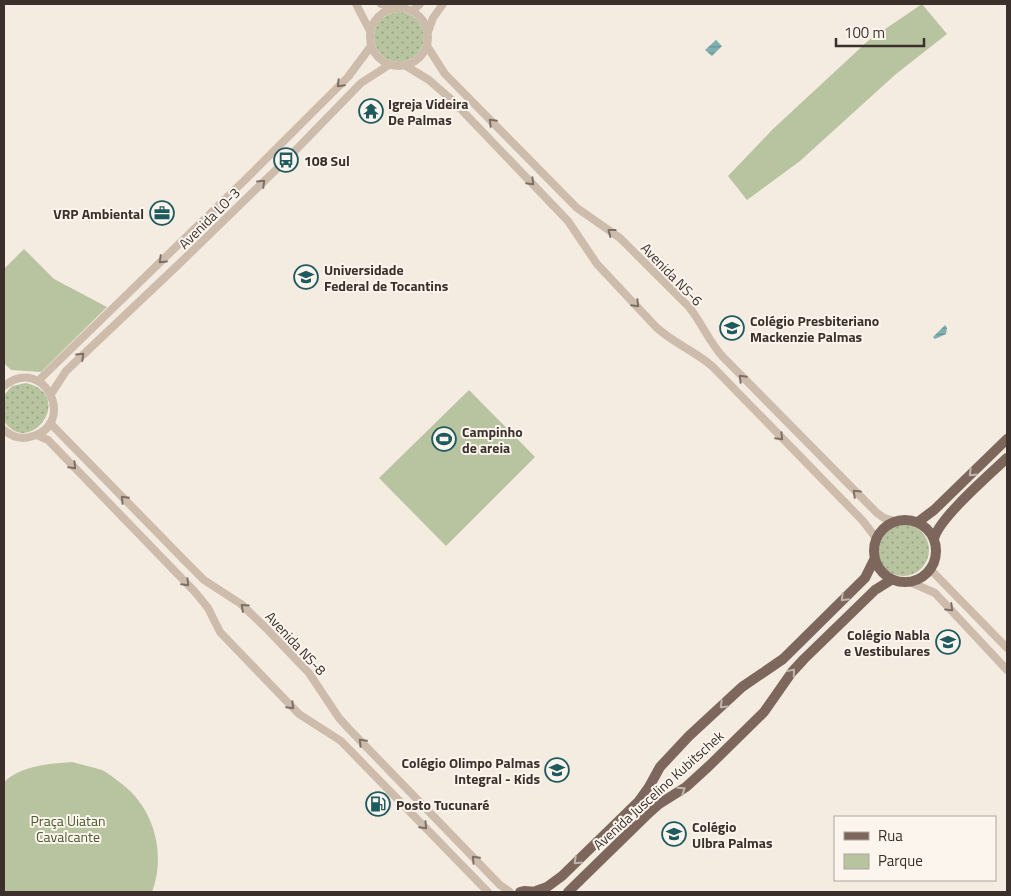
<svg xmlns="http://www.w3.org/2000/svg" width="1011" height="896" font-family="'Titillium Web',sans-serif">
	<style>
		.grass { fill: url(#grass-dots) }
		.park { fill: #b8c4a0 }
		.water { fill: url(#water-rules) }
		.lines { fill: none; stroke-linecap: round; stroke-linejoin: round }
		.tertiary { stroke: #cdbbac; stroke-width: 8 }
		.primary { stroke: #7d675c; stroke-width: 10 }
		.oneway { stroke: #7d6f65 }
		.oneway2 { stroke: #c2b5ac }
		.labels { text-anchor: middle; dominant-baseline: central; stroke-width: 4; stroke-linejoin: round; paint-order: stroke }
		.poi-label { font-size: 14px; font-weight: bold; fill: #3b302b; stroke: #fbf5ee; text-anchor: start }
		.street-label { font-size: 14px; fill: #3b302b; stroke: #fbf5ee }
		.park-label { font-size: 14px; fill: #4a5a2e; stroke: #fbf5ee }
	</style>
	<defs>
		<pattern id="grass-dots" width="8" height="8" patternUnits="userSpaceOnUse" patternTransform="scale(1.25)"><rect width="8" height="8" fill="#b8c4a0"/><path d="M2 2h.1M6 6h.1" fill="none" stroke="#97a083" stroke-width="1.8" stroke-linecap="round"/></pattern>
		<pattern id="water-rules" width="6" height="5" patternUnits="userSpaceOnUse" patternTransform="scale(1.25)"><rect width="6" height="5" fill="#7fb0b2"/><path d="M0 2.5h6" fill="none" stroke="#699091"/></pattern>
	</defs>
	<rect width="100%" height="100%" fill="#f4ebe1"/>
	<path class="grass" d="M374 37a25 25 0 1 1 50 0a25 25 0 1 1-50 0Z
		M26,383C77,395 29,459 4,421V395L12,386Z
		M877 550a26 26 0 1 1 52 0a26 26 0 1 1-52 0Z"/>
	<path class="park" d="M922,4L947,34L896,74L800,161L747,200L728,176L773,129L869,40Z
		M24,249L54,279L107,307L41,372L11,370L4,363V269Z
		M469,390L535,457L446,546L379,478Z
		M72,762C82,765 93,767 102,770C108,773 113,777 118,781C153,805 167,852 152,892H4V782C23,765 48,764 72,762Z"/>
	<path class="water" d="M716,40L722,46L712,56L705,50Z
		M945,325L947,328L946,334L935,339L933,337Z"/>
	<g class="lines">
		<path class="tertiary" d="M356,4L370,31
			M381,4L394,8
			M370 37a29 29 0 1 1 58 0a29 29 0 1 1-58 0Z
			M412,11L420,4
			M428,32L433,18L443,4
			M427,46L445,74L577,208L620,238L689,307C702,323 709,342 723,357L877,513L884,518L895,521
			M406,66L429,80L453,101L568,221L597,264L656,327C673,343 695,351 712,366L863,521L876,538
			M38,381L254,171L348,77L371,46
			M4,386C44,354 77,423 33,436C22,440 12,437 4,430
			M51,394L66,371L179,264L286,160L361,83L389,65
			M50,423L186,562L204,580L241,604L265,627L309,673L339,718L349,729L500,885L510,892
			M37,435L48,440L195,592L208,608L220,632L269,683L299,714L341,741L488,892
			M930,569L1007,648
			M910,582L935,593L1007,670"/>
		<path class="primary" d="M874 551a31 31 0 1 1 62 0a31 31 0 1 1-62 0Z
			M918,522L934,510L1007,439
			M934,539C938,519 990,474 1007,458
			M536,891L547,887L562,876L639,801L649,787L660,767L689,736L742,687L783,659L865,578L874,560
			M520,892L524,891L538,892
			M568,892L650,812L659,804L686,787L709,766L764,712L792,672L804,659L875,590L891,580"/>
	</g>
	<defs><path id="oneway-chevron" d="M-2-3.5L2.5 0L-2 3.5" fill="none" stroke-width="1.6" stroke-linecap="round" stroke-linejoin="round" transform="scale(1.25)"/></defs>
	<g class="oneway">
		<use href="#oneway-chevron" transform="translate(340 84) rotate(135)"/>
		<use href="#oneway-chevron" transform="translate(492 122) rotate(-135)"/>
		<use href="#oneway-chevron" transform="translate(531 182) rotate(46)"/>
		<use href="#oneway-chevron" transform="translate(262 183) rotate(-44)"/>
		<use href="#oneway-chevron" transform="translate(611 232) rotate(-143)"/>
		<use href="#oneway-chevron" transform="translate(162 260) rotate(136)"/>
		<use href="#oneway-chevron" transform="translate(636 304) rotate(45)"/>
		<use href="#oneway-chevron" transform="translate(81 356) rotate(-44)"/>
		<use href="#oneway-chevron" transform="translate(742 378) rotate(-135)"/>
		<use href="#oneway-chevron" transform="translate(780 437) rotate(46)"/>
		<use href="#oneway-chevron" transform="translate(73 466) rotate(46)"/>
		<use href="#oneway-chevron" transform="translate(856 493) rotate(-136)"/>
		<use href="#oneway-chevron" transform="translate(124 499) rotate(-134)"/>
		<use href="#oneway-chevron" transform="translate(186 583) rotate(46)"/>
		<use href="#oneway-chevron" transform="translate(244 607) rotate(-138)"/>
		<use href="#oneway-chevron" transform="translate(950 608) rotate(44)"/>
		<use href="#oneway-chevron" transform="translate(291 706) rotate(45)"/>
		<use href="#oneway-chevron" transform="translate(362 742) rotate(-134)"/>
		<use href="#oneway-chevron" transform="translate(424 826) rotate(46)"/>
		<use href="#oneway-chevron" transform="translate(475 859) rotate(-134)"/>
	</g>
	<g class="oneway2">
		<use href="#oneway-chevron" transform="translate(972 473) rotate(136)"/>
		<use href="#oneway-chevron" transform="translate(844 598) rotate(135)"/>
		<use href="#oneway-chevron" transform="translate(792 672) rotate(-50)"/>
		<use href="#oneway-chevron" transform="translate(723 705) rotate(136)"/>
		<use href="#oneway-chevron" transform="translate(682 790) rotate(-34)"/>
		<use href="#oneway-chevron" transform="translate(577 861) rotate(136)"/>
	</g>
	<defs>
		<g id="temple-ring" transform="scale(1.25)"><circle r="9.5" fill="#fbf5ee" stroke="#1f5a5e" stroke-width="1.5"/><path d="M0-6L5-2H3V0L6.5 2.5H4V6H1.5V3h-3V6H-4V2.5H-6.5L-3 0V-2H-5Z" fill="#1f5a5e"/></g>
		<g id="bus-ring" transform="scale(1.25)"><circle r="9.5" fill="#fbf5ee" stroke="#1f5a5e" stroke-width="1.5"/><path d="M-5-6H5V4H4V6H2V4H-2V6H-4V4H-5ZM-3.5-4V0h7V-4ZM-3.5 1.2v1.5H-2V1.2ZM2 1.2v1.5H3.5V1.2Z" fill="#1f5a5e"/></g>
		<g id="office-ring" transform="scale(1.25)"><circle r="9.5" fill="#fbf5ee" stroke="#1f5a5e" stroke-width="1.5"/><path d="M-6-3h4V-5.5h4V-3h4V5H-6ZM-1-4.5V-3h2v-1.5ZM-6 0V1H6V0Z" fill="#1f5a5e"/></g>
		<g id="university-ring" transform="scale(1.25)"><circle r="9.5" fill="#fbf5ee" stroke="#1f5a5e" stroke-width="1.5"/><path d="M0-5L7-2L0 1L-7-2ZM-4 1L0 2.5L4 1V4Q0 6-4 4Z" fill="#1f5a5e"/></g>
		<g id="school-ring" transform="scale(1.25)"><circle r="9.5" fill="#fbf5ee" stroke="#1f5a5e" stroke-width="1.5"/><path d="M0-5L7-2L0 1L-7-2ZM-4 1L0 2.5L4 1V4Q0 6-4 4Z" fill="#1f5a5e"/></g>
		<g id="stadium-ring" transform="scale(1.25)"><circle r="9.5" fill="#fbf5ee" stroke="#1f5a5e" stroke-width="1.5"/><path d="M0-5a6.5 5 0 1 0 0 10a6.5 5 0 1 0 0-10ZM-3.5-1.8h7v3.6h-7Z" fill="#1f5a5e"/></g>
		<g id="fuel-ring" transform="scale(1.25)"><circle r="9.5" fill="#fbf5ee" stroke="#1f5a5e" stroke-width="1.5"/><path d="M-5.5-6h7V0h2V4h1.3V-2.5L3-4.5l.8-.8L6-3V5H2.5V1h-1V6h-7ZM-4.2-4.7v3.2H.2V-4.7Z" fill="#1f5a5e"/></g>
	</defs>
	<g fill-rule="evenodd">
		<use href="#temple-ring" x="371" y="111"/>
		<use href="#bus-ring" x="286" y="160"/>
		<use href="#office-ring" x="162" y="213"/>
		<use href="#university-ring" x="306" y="277"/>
		<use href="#school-ring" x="732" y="328"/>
		<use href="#stadium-ring" x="444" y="439"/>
		<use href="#school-ring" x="948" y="642"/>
		<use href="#school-ring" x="557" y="770"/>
		<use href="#fuel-ring" x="378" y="804"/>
		<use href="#school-ring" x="674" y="834"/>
	</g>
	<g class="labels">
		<g class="poi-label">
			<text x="388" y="103">Igreja Videira<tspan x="388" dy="16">De Palmas</tspan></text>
			<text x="304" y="160">108 Sul</text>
			<text x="144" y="213" text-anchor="end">VRP Ambiental</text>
			<text x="324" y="269">Universidade<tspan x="324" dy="16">Federal de Tocantins</tspan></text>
			<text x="750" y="320">Colégio Presbiteriano<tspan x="750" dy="16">Mackenzie Palmas</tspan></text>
			<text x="462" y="431">Campinho<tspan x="462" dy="16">de areia</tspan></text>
			<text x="930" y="634" text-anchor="end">Colégio Nabla<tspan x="930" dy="16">e Vestibulares</tspan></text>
			<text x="540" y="762" text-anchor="end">Colégio Olimpo Palmas<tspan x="540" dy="16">Integral - Kids</tspan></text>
			<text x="396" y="804">Posto Tucunaré</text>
			<text x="692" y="826">Colégio<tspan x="692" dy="16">Ulbra Palmas</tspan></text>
		</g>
		<g class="street-label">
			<text transform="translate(209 218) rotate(-45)">Avenida LO-3</text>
			<text transform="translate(672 274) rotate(46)">Avenida NS-6</text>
			<text transform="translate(296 643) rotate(47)">Avenida NS-8</text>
			<text transform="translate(658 790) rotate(-42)">Avenida Juscelino Kubitschek</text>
		</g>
		<g class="park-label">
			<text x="68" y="820">Praça Uiatan<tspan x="68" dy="16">Cavalcante</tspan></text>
		</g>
	</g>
	<rect width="1011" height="896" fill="none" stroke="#3b302b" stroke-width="10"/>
	<rect x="834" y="816" width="162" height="65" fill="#fbf5ee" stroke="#aea6a0"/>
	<rect x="844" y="832" width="25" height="8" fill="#7d675c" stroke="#aea6a0"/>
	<text x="878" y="841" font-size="15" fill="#3b302b">Rua</text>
	<rect x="844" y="854" width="25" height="15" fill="#b8c4a0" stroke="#aea6a0"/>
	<text x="878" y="866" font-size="15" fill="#3b302b">Parque</text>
	<path d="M836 38v8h88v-8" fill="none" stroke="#3b302b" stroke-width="2.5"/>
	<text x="844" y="38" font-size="15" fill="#3b302b" stroke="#fbf5ee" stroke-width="4" paint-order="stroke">100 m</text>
</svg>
